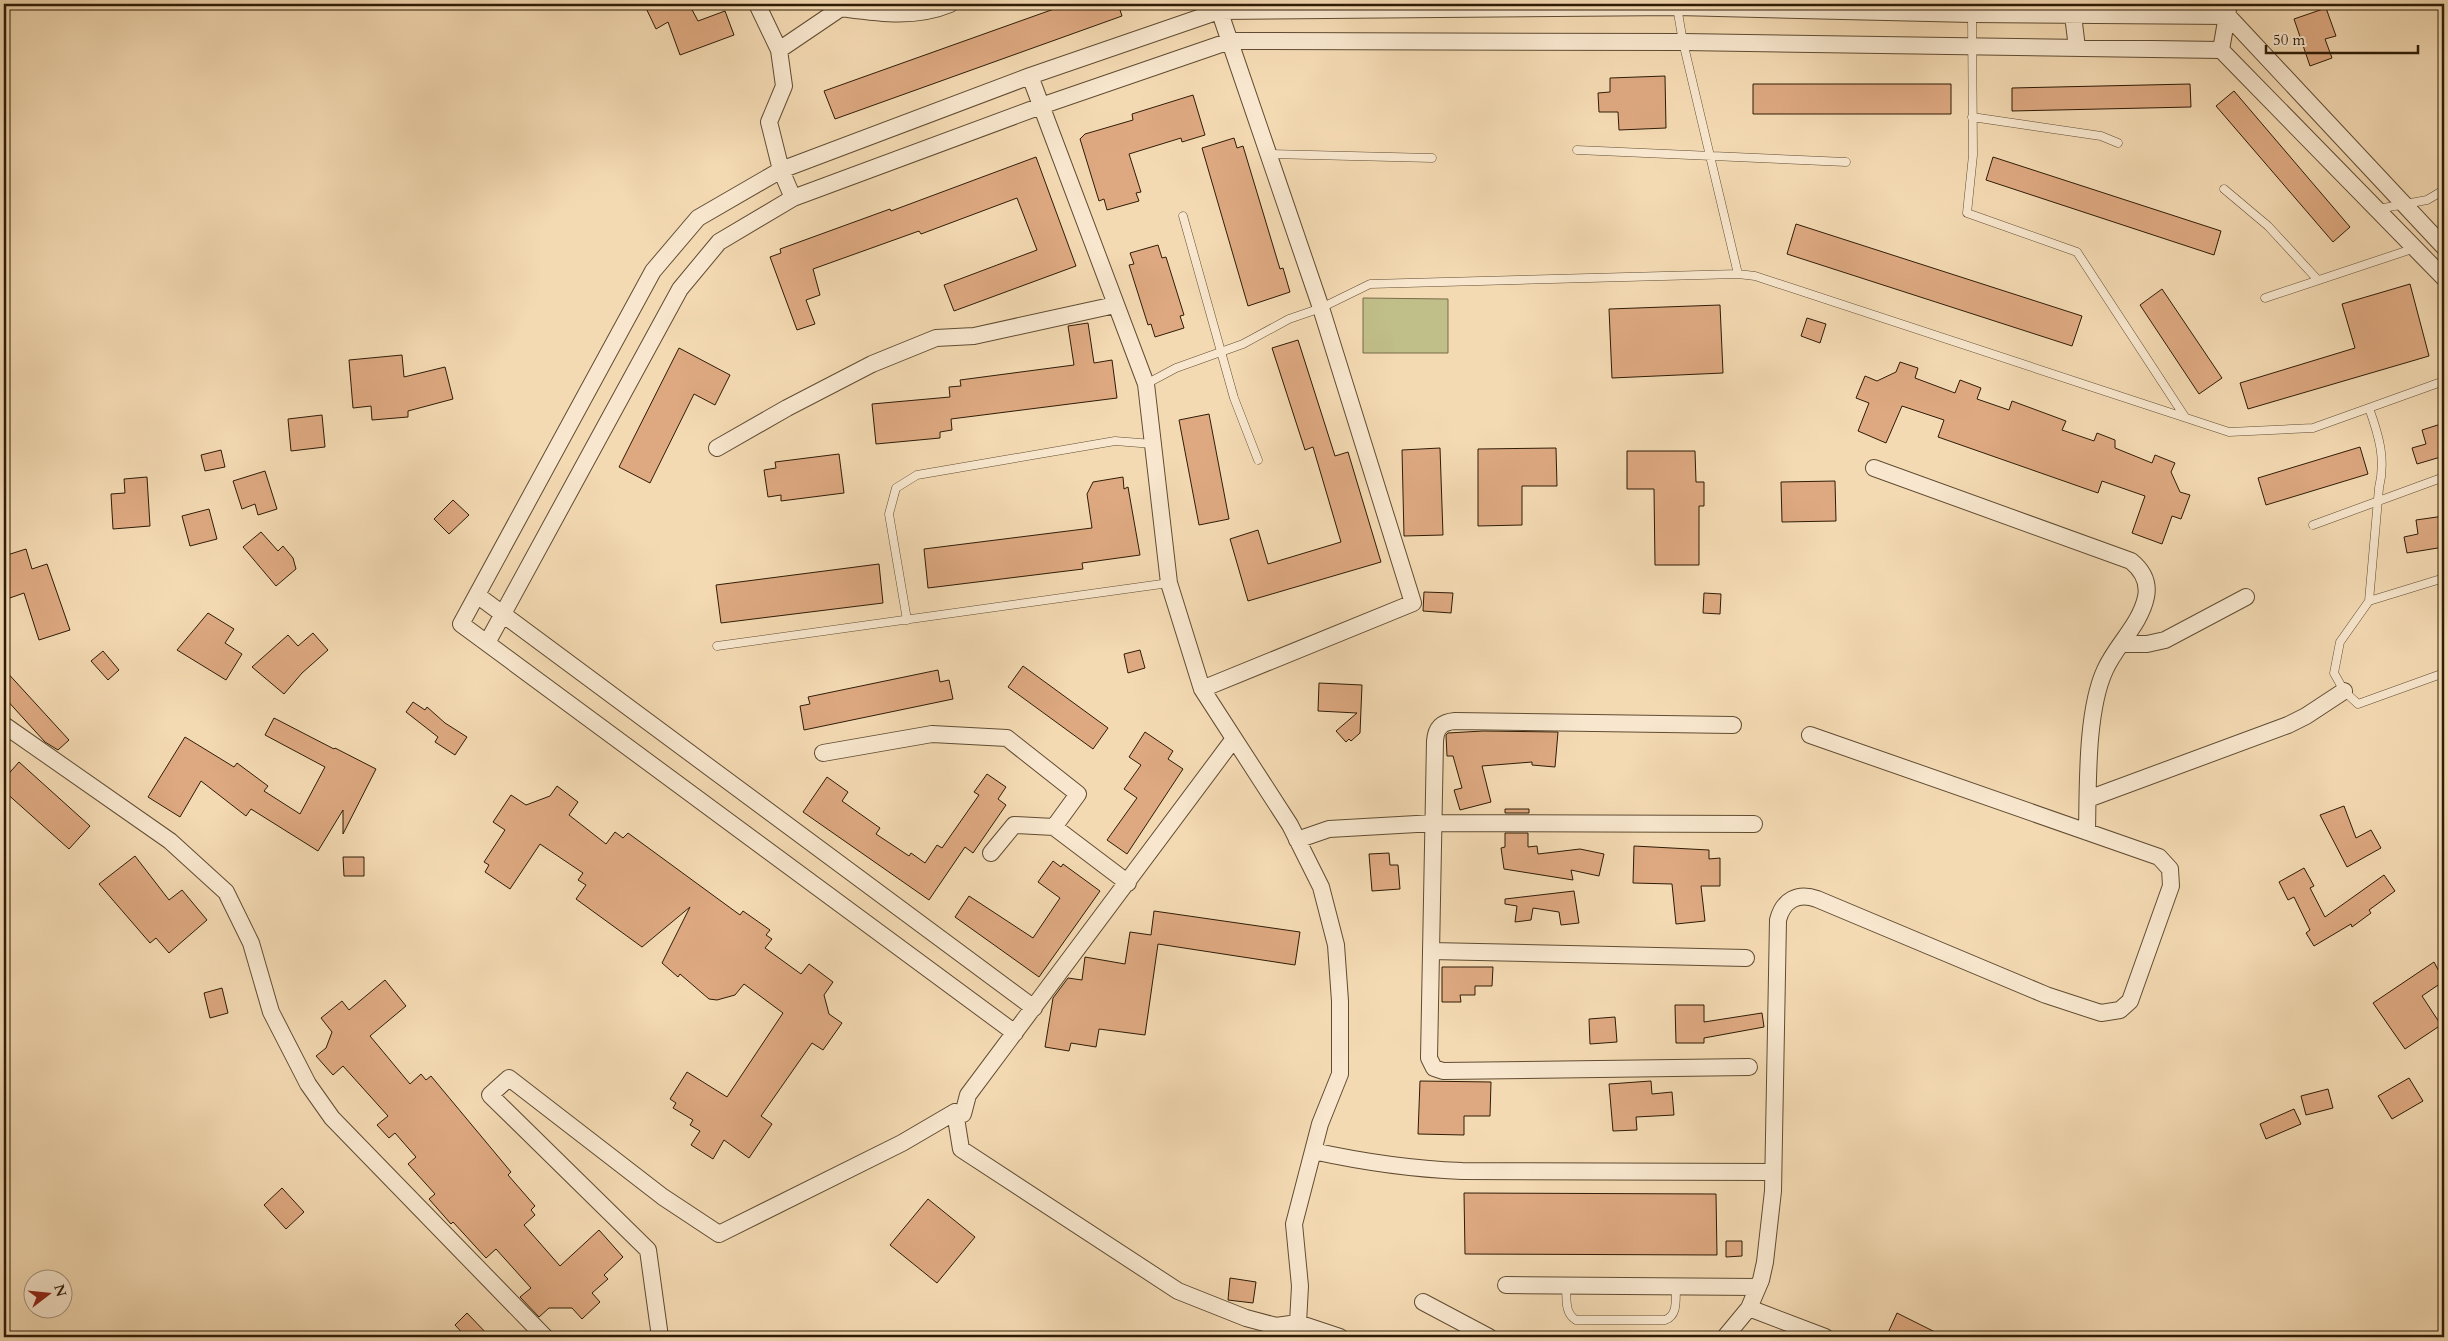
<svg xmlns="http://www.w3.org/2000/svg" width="2448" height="1341" font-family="Cardo,serif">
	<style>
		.garden { fill: #c0be89; stroke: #776d48 }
		.building { fill: #dea981; stroke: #2e1c07 }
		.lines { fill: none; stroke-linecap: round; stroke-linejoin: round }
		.service-casing { stroke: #604c32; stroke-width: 9 }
		.minor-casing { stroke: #604c32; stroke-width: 18 }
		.service { stroke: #f8e7ce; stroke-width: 8 }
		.minor { stroke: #f8e7ce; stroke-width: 16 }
	</style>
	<rect width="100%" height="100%" fill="#f4dab3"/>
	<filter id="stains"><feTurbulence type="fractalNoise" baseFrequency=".004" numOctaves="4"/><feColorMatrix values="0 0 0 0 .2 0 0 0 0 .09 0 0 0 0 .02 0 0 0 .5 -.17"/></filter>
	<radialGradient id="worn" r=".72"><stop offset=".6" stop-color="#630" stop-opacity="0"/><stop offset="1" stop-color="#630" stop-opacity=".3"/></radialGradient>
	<path class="garden" d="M1363,298L1448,299V353H1363Z"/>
	<path class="building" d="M644,4H689L698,21L725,11L734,35L680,55L668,22L656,29Z
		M1068,4H1118L1122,16L835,119L824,91Z
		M2326,8L2336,36L2325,39L2332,58L2310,66L2294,19Z
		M1665,76L1666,128L1619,130L1618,112H1599L1598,93L1610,92V78Z
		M1753,84H1951V114H1753Z
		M2190,84L2191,107L2012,111V88Z
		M2234,91L2350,227L2333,242L2216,106Z
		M1193,95L1205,135L1182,142L1181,138L1129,154L1141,192L1136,193L1139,201L1107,210L1104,199L1099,201L1080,139L1085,134L1133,120L1132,114Z
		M1234,138L1237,148L1243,146L1280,269L1283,268L1290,292L1248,306L1202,148Z
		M1036,157L1076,266L954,311L944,285L1037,250L1017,198L921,234L919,231L813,269L820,295L806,300L815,324L797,330L770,257L781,253L780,249L890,209L891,211Z
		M1993,157L2221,231L2214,255L1986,180Z
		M1796,224L2082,316L2072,346L1787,254Z
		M1158,245L1162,258L1166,257L1184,315L1180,316L1184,328L1155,337L1151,324L1148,325L1129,265L1134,264L1130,253Z
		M2410,284L2429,356L2248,409L2240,383L2355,348L2342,304Z
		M2162,289L2222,378L2199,394L2140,305Z
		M1720,305L1723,373L1612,378L1609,309Z
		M1807,318L1826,324L1820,343L1801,336Z
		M1088,323L1094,363L1112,360L1117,398L951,419L952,430L940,432V438L876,444L872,404L950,397L949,387L961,386L960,380L1074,365L1068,326Z
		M1298,340L1335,456L1348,452L1381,562L1248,601L1230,539L1258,530L1268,564L1341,542L1313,447L1305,450L1272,348Z
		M679,348L730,375L715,405L694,394L650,483L619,467Z
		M402,355L404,377L445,367L453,399L408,411V417L372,420L371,406L353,408L349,360Z
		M1900,362L1918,368L1915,378L1955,393L1960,380L1981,388L1977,399L2009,410L2012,401L2066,421L2062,430L2094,441L2097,433L2115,440V448L2152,463L2155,455L2175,463L2171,472L2180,492L2190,495L2181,519L2172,516L2162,544L2132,533L2145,496L2102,481L2098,493L1938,437L1944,420L1902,406L1886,443L1858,431L1869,403L1856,398L1865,376L1877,381L1896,372Z
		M1209,414L1229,519L1199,525L1179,420Z
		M322,415L325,447L291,451L288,419Z
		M2444,423V456L2417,464L2412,448L2426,444L2422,430Z
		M2360,447L2368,474L2266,505L2258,478Z
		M1440,448L1443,535L1404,536L1402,450Z
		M1556,448L1557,486H1522V525L1478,526V449Z
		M221,450L225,467L205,471L201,455Z
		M1627,451H1695L1696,482H1704V506H1699V565H1655L1654,489H1627Z
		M839,454L844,493L781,501V495L768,497L764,470L776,468L775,462Z
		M265,471L277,509L258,515L255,504L242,509L233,481Z
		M147,477L150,526L113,529L111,494L125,493L124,479Z
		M1123,477L1124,489L1128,487L1140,555L1082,563L1083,569L928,588L924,549L1092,528L1087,494L1093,482Z
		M1835,481L1836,521L1782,522L1781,482Z
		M453,500L469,515L449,534L434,519Z
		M209,509L217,539L190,546L182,516Z
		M2444,516V547L2407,553L2404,537L2418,534L2416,520Z
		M261,532L278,551L283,546L293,558L296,569L276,586L243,547Z
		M26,549L32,569L47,564L70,630L39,640L24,593L4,600V556Z
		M879,564L883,603L721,623L716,585Z
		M1424,592L1453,593L1451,613L1423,611Z
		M1704,593L1721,594L1720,614L1703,613Z
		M208,613L234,629L225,643L242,654L226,680L177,650Z
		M313,633L328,650L302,673L284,694L252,667L288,635L298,646Z
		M1140,650L1145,668L1128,673L1124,654Z
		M103,651L119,670L108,680L91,661Z
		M1023,666L1108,728L1093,749L1008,687Z
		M4,669L69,740L58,750L45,742L4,697Z
		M938,670L940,682L949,680L953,699L804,730L800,706L810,704L808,697Z
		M1319,683L1362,685L1360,733L1351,741L1349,739L1346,742L1336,731L1357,713L1318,711Z
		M413,702L425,710L427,707L445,723L467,737L455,755L435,742L438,737L406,712Z
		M274,718L334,749L335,748L376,769L343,834V810L318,851L251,809L246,816L201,781L180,817L148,797L185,737L234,767L237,763L268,786L264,791L300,814L325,767L265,735Z
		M1483,731L1558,732L1555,767L1532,765V762L1482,766L1491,802L1460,810L1454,790L1462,788L1453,756H1447L1446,735L1448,733Z
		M1145,732L1173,751L1168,759L1183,769L1127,854L1107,840L1137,798L1124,789L1141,765L1129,757Z
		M19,762L90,826L69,849L4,791V779Z
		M987,774L1006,787L998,799L1006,805L973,853L965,847L929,900L803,812L827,777L848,792L842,801L880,828L876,834L909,856L911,853L925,863L937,845L942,848L979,795L974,792Z
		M557,786L578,802L569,815L606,844L615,832L623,838L628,833L740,915L743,911L770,930L766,935L772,939L765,948L801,974L809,964L833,982L824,995L829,1014L842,1023L823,1050L812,1043L761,1116L772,1124L749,1158L724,1140L713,1159L691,1145L700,1131L690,1125L693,1120L673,1108L676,1103L670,1099L687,1072L727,1097L783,1013L744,984L735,995L717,1000L709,999L680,974L678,977L662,963L690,907L642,947L576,899L586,885L578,880L583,873L540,844L510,889L485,872L489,865L484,862L505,830L493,822L511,795L526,805L550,796Z
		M2344,806L2356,838L2371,830L2381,848L2347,867L2320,815Z
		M1505,809H1529V813H1505Z
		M1505,833H1528V847L1537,846L1538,854L1580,849L1604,854L1599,876L1571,870L1573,880L1504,869L1501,848L1505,847Z
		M1634,846L1709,850V859L1720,858V886H1701L1705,921L1676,924L1672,884L1633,883Z
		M1389,853L1390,865H1398L1400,889L1372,891L1369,854Z
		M135,856L169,900L182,890L207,920L169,953L156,938L150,943L99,884Z
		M343,857H364V876H344Z
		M1053,861L1061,867L1063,864L1100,891L1039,977L955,917L969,896L1033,938L1060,898L1038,882Z
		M2304,868L2314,886L2310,888L2325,917L2384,875L2395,891L2369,910L2371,913L2352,927L2351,924L2314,946L2306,933L2310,930L2294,897L2288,900L2279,882Z
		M1574,891L1579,923L1561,925L1559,912L1533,908L1531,920L1515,922L1517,906L1505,904V899Z
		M1154,911L1300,932L1295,965L1158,944L1145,1035L1099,1029L1096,1047L1071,1043L1069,1051L1045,1047L1053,998L1068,978L1082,980L1085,957L1125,964L1130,932L1151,935Z
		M2434,962L2444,981L2422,996L2441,1025L2405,1049L2373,1003Z
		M1442,967H1493L1492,986H1475V995H1460L1461,1002H1442Z
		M385,980L406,1006L370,1036L410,1084L421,1074L426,1080L431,1076L511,1172L508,1175L535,1206L531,1210L535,1215L524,1225L560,1266L599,1230L623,1257L604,1275L608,1279L592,1293L600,1302L582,1319L572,1308H549L539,1317L520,1297L531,1288L496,1249L486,1258L453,1222L451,1224L429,1199L435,1194L408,1164L416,1157L395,1133L389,1138L377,1125L388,1116L343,1066L333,1075L316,1056L326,1048L332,1032L321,1018L342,1001L349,1010Z
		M222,988L228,1013L210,1018L204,993Z
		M1675,1005H1704V1022L1762,1013L1764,1027L1704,1038V1043H1676Z
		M1615,1017L1617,1042L1590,1044L1589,1019Z
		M2409,1078L2423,1101L2392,1119L2378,1096Z
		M1420,1081L1491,1082L1490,1116H1464V1135L1418,1134Z
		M1651,1081L1652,1094L1672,1092L1674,1115L1636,1117L1637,1130L1613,1131L1609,1084Z
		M2328,1089L2333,1108L2306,1115L2301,1096Z
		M2294,1109L2301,1124L2266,1139L2260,1124Z
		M282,1188L304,1212L286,1229L264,1205Z
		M1464,1193L1716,1194L1717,1255L1465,1254Z
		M928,1199L975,1237L937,1283L890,1245Z
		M1726,1241H1742V1256L1726,1257Z
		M1230,1278L1256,1282L1253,1303L1228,1300Z
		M467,1313L490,1337H466L455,1325Z
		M1897,1313L1945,1337H1886Z"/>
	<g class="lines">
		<g class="service-casing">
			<path id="service" d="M1975,4L1972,14L1973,155L1967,213L2077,252L2185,417
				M1677,7L1683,42L1738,274
				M1972,117L2101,136L2118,143
				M1577,150L1846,162
				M1268,154L1432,158
				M2224,189L2268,226L2317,279
				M2378,209L2427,200L2444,190
				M1183,216L1234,398L1258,460
				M2265,298L2415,248
				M1146,384L1176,368L1243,344L1289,319L1321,308L1370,284L1738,274L1755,276L2229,432L2313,428L2444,381
				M2369,408C2379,436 2386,459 2379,488L2369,601L2340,642L2334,673L2344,691L2358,704L2444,673
				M2313,525L2444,477
				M2369,601L2444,578
				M907,620L889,514L896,488L917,475L1115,441L1153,444
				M717,646L1169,583
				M1566,1285C1567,1298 1564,1313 1576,1320H1665C1679,1315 1675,1298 1676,1286"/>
		</g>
		<g class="minor-casing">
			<path id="minor" d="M757,4L779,50L784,86L769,122L781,170L793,198
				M2073,15L2077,48
				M779,50L841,8C878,13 914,19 950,4
				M2221,50L2229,4
				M1030,76L1146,384L1169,583L1202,689L1290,825L1321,887L1336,945L1340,1001V1074L1320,1124L1294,1224L1300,1286L1298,1323L1340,1337
				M717,448L787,408L872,364L936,338L974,336L1115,305
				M1874,468L2131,561C2142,570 2149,582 2146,597C2140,625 2116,645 2105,670C2086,711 2088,786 2087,832
				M477,595L1034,1008
				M487,643L680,289L719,242L793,198L1041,106L1230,41L1683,42L2221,50L2444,278
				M2121,644H2147L2165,640L2246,597
				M1202,689L1413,603L1321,308L1217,4
				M4,725L170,841L226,892L251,943L271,1012L308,1084L332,1118L545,1337
				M1733,725L1455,721C1442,722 1436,727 1435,741L1429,1058L1434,1068L1443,1071L1749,1067
				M1233,740L968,1095L963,1114L955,1112L961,1149L1178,1291L1246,1318L1276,1326L1298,1323
				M823,753L932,734L1007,738L1078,794L1054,827L1128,883
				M2088,799L2288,725L2306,716L2344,691
				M1297,840L1329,829L1434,823L1754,824
				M991,853L1014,825L1054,827
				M1431,951L1746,958
				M1015,1033L461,624L653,271L698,218L781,170L1030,76L1219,11L1677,7L1972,14L2228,16L2444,247
				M1313,1151C1363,1162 1411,1169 1462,1171L1773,1172
				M1506,1285L1758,1287
				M1423,1302L1489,1337
				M1749,1308L1825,1337
				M660,1337L648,1250L490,1095L509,1078L663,1197L719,1234L902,1143L955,1112
				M1725,1337L1749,1308L1761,1280L1765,1262L1773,1191L1778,920C1783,900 1798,892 1817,899L2046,995L2101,1013L2120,1010L2130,1001L2171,886L2170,869L2159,857L1810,735"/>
		</g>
		<use href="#service" class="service"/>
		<use href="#minor" class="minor"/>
	</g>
	<rect width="2448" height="1341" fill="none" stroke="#f4dab3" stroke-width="20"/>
	<rect x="5" y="5" width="2438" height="1331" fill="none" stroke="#2e1c07" stroke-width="2.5"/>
	<rect x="10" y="10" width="2428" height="1321" fill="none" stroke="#2e1c07"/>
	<g transform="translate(48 1294) rotate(74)"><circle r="24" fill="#f8e7ce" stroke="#a7967e"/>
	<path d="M0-4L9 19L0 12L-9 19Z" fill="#8f2418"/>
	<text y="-8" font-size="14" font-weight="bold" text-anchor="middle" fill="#2e1c07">N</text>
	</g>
	<path d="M2266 45v8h152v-8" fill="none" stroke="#2e1c07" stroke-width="2.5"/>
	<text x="2273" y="45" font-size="15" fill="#2e1c07" stroke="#f8e7ce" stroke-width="4" paint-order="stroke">50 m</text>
	<rect width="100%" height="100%" filter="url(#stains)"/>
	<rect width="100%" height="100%" fill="url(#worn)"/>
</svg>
